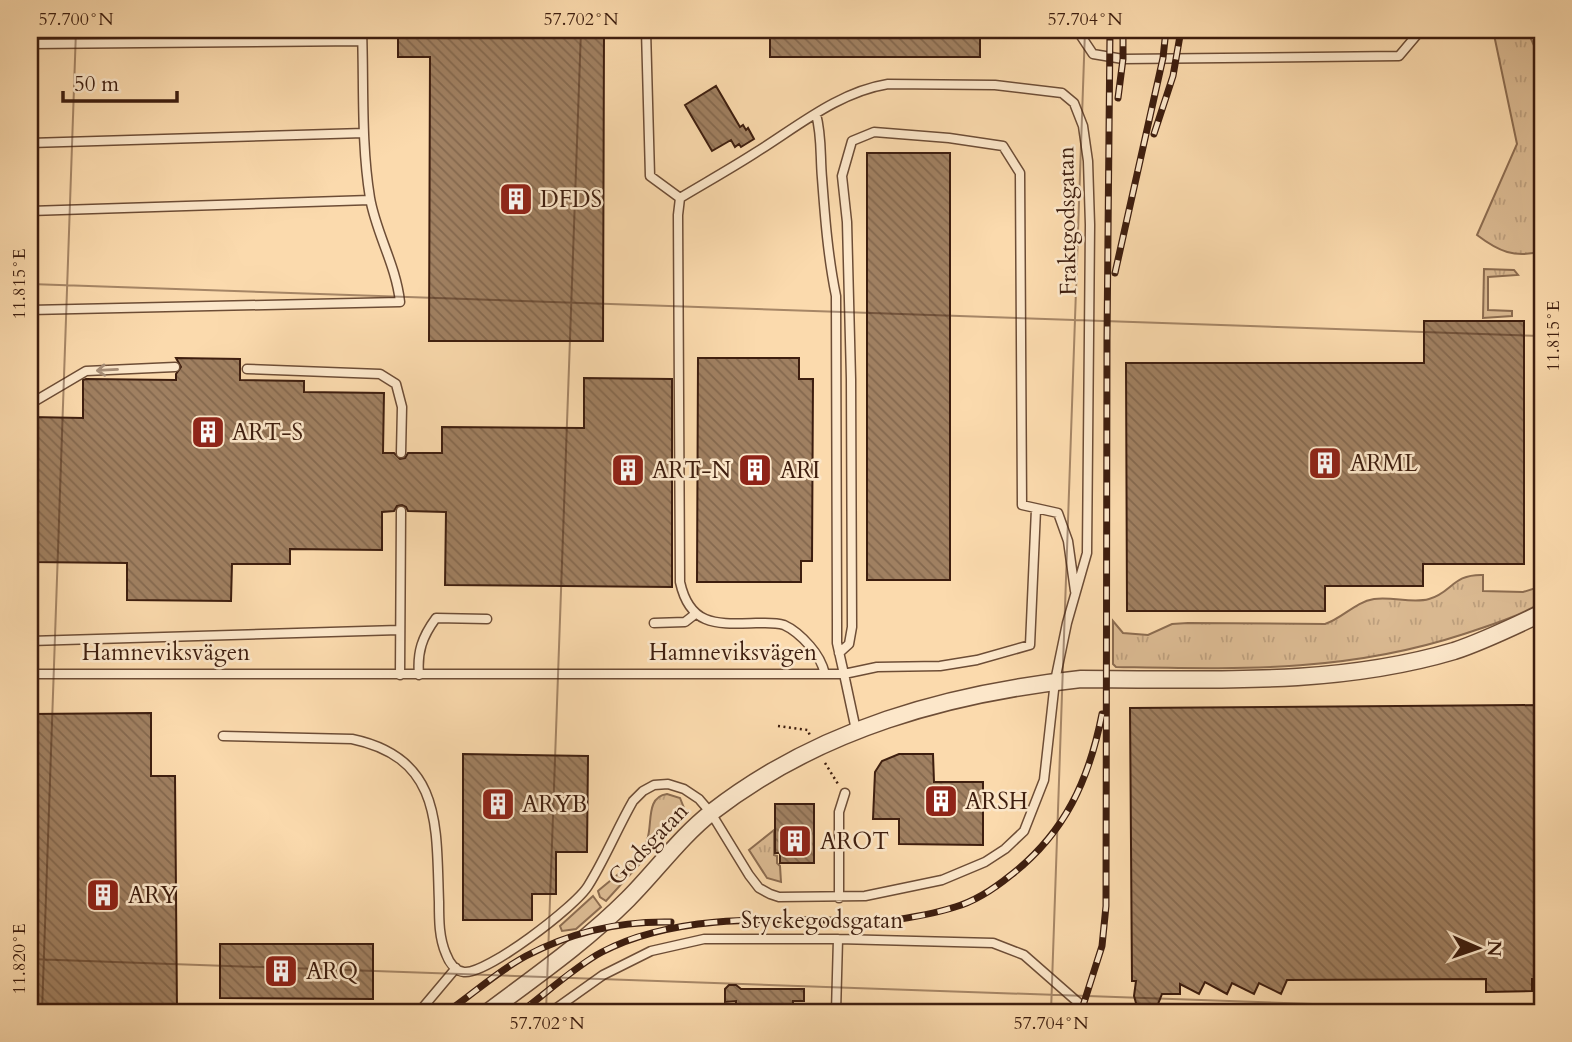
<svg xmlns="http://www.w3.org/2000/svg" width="1572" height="1042" font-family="Cardo,serif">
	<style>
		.grass { fill: url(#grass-tufts); stroke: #8c6c50; stroke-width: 2 }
		.building { fill: url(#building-back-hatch); stroke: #3e1e0f; stroke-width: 2 }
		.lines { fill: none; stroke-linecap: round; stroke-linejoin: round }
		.service-casing { stroke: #6d4d36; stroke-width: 11 }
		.minor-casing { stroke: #6d4d36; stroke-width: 19 }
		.path { stroke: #3e1e0f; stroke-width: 2.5; stroke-dasharray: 2 3.5; stroke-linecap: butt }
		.service { stroke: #fce7ca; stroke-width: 8 }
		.minor { stroke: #fce7ca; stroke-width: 16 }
		.rail-casing { stroke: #3e1e0f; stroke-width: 7 }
		.rail { stroke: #fce7ca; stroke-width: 4.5; stroke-dasharray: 13; stroke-linecap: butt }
		.oneway { stroke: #a68d76 }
		.ticks { fill: none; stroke: #3e1e0f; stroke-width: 2; stroke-opacity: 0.45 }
		.labels { text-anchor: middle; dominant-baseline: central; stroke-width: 5; stroke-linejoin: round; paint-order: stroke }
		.poi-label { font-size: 23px; fill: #3e1e0f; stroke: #fce7ca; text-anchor: start }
		.street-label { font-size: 23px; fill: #3e1e0f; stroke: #fce7ca }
		.neatline { fill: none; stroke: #3e1e0f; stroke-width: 2.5 }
		.ticks-label { font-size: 18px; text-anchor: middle; fill: #3e1e0f }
	</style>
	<defs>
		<pattern id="grass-tufts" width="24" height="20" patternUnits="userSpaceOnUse" patternTransform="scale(1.75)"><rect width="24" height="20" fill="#dbba92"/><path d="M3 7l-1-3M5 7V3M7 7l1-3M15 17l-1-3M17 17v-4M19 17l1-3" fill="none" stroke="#bd9f7d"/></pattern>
		<pattern id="building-back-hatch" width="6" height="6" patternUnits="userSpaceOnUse" patternTransform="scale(1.75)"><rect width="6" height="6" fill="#a08061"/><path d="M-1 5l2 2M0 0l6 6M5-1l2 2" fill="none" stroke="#84684e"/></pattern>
	</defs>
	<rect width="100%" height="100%" fill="#fbdaad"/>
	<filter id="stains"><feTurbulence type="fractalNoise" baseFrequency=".00286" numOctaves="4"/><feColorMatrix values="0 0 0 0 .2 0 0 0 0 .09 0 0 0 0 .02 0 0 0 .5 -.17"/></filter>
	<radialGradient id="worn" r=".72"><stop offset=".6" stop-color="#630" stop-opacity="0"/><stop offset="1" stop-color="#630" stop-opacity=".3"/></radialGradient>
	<path class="grass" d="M1493,30H1527L1542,63V251C1515,259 1498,251 1477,235L1517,144Z
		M1484,269L1514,270L1518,275L1488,277V310L1512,311V316L1483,318Z
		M1483,575V591L1523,592L1542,586V602C1518,617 1491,625 1464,634C1345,673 1239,669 1116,667L1113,664V621L1123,633L1148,635L1172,624L1188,623L1325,624C1343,618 1355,602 1374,599C1392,596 1412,604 1429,599C1452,593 1452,574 1483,575Z
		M667,794L680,798L686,813L606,901L600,897L598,891C613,878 641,858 647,840C653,825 645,797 667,794Z
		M774,830V855L777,856V863L780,866L781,882L767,878L749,850Z
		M593,896L601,907L576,929L562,931L560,926Z"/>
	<path class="building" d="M398,30H604L603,341H429L430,57H398Z
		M770,30H980V57H770Z
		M716,86L740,127L743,125L746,130L748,128L754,139L741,147L739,144L735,147L731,140L712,151L685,105Z
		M867,153H950V580H867Z
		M1424,321H1524V564H1423V586H1325V611H1127L1126,363H1424Z
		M176,358L240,359V380L304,381V392L384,393L383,453H394L400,459L405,458L408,453H442V427L584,428V378L672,379V587L445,585L446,512L408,511L406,507L402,505L397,506L394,511L382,512V550L290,549V564H232L231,601L127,600V563L30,562L32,417L83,418V380L86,379L176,380V374L181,367Z
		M698,358H799V379H813L812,561H801V582H697Z
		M1542,705V979H1532V991L1486,992V979L1287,980L1281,994L1259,983L1254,994L1232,983L1227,994L1205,982L1199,994L1180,984V994H1162L1158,1004L1154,1007L1146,1009L1136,1003L1134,996L1136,981H1132L1130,708Z
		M151,713V776H175L177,1012H30V714Z
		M463,754L588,756L587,852H556V894H532V920H463Z
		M899,754H933L934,782H983V845L899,844V819H873L875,772L882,761Z
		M775,804H814V863H780V853H775Z
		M220,944H373V999L220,998Z
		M729,985H736L741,989H804V1001H793V1012H736V1001L725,1002V989Z"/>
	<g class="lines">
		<g class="service-casing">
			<path id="service" d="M646,30L650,176L680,198
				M1077,30L1093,54L1123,59L1399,56L1421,30
				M30,44L362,41
				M816,114C822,136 820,156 822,178C825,218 828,257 836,296L837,625V643L844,674L877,667L940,666L977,660L1030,645L1036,509
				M30,143L364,133
				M680,198L678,215L680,582C690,627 717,624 756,623C765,623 775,622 784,625C793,629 803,638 810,646C818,655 822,662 825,674
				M30,211L370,200
				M30,310L400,302C396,265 376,233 370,198C361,143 364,85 362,30
				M247,369L380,374L396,384L402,407L401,453
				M30,404L86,371L175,367
				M654,623L685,622L694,615
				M30,641L399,630
				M839,653L849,644L852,627L851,379L847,222L842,176L852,141L874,132L949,138L1003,146L1020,173L1022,505L1058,513L1068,541L1075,591
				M30,674H844L856,730
				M400,675L401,511
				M419,675C417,652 422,637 436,618L487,619
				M223,736L352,739C443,758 436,827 439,902C439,920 439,938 446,954C449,962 455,971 464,972C486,975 576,906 588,886C605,859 617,829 633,801L643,791L654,785L668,784L684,789L699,799L711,813L749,875L759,888L770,894L779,897L865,896L942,880L985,862L1005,849L1024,831L1044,780L1055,681L1067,623L1087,553L1090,225L1088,161L1083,126L1074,103L1062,93L995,85L888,84C838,92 797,127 755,153C730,169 705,183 680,198
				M839,898V812L845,793
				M419,1012L456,968
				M551,1012L603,975L651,951L704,939H838L993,943L1024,955L1089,1012
				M836,1012L838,939"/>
		</g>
		<g class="minor-casing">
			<path id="minor" d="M488,1012C536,976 585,942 628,899C656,871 681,836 712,812C819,729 949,693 1081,679C1205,679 1333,687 1454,651C1484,641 1513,627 1542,613"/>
		</g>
		<path class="path" d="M778,726L808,730L810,736
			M825,763L838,784"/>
		<use href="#service" class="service"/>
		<use href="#minor" class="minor"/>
		<g class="rail-casing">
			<path id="rail" d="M1118,98L1123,59V30
				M1154,134L1173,76L1181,30
				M1115,273L1163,58L1166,30
				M447,1012C473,994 498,971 526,956C571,932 620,921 671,922
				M521,1012C545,994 577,965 602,952C683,909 796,921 886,921C909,918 933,914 955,907C976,901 995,888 1011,875C1065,833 1089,780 1102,714
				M1081,1012L1102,946L1106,906L1107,339L1110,30"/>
		</g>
		<use href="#rail" class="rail"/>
	</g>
	<defs><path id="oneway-shaft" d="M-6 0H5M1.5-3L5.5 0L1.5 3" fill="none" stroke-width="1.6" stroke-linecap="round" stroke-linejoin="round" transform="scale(1.75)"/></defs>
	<use class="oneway" href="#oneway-shaft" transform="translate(107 370) rotate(177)"/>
	<path class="ticks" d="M30,284L1542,336M30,959L1542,1012M42,1012L76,30M546,1012L581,30M1051,1012L1085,30"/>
	<defs>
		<g id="building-square" transform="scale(1.75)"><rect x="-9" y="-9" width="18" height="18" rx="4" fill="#8f2418" stroke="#fce7ca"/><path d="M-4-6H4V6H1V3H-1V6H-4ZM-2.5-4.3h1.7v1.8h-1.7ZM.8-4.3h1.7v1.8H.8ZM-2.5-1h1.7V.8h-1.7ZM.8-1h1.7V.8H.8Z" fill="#fff"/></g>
	</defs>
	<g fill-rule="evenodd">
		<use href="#building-square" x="516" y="199"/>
		<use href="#building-square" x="208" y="432"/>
		<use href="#building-square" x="1325" y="463"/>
		<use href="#building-square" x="628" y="470"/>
		<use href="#building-square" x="755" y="470"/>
		<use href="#building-square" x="941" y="801"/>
		<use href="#building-square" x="498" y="804"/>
		<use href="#building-square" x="795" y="841"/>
		<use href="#building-square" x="103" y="895"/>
		<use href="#building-square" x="281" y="971"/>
	</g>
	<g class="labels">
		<g class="poi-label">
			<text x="540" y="199">DFDS</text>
			<text x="232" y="432">ART-S</text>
			<text x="1350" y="463">ARML</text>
			<text x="652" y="470">ART-N</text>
			<text x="780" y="470">ARI</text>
			<text x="965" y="801">ARSH</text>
			<text x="522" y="804">ARYB</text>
			<text x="820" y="841">AROT</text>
			<text x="128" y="895">ARY</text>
			<text x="306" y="971">ARQ</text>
		</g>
		<g class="street-label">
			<text transform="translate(1067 221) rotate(-91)">Fraktgodsgatan</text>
			<text x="166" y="652">Hamneviksvägen</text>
			<text x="733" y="652">Hamneviksvägen</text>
			<text transform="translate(648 844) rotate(-46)">Godsgatan</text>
			<text x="822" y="920">Styckegodsgatan</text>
		</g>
	</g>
	<rect width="1572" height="1042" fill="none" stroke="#fbdaad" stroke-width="77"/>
	<g transform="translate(1478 948) rotate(92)" stroke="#fce7ca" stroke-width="5" paint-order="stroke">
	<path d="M0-5L12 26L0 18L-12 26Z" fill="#3e1e0f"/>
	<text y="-10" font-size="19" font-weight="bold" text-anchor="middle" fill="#3e1e0f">N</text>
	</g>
	<path d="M63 91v10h114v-10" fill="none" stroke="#3e1e0f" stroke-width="3.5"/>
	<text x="74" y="91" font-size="21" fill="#3e1e0f" stroke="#fce7ca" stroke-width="5" paint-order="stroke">50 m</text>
	<rect x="38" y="38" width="1496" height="966" class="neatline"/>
	<g class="ticks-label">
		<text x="76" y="25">57.700°N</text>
		<text x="581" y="25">57.702°N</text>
		<text x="1085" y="25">57.704°N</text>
		<text transform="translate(19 284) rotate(-90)" y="6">11.815°E</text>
		<text transform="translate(1553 336) rotate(-90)" y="6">11.815°E</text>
		<text transform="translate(19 959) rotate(-90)" y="6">11.820°E</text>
		<text x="547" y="1029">57.702°N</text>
		<text x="1051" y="1029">57.704°N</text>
	</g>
	<rect width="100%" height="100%" filter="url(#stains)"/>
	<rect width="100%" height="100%" fill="url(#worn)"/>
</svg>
